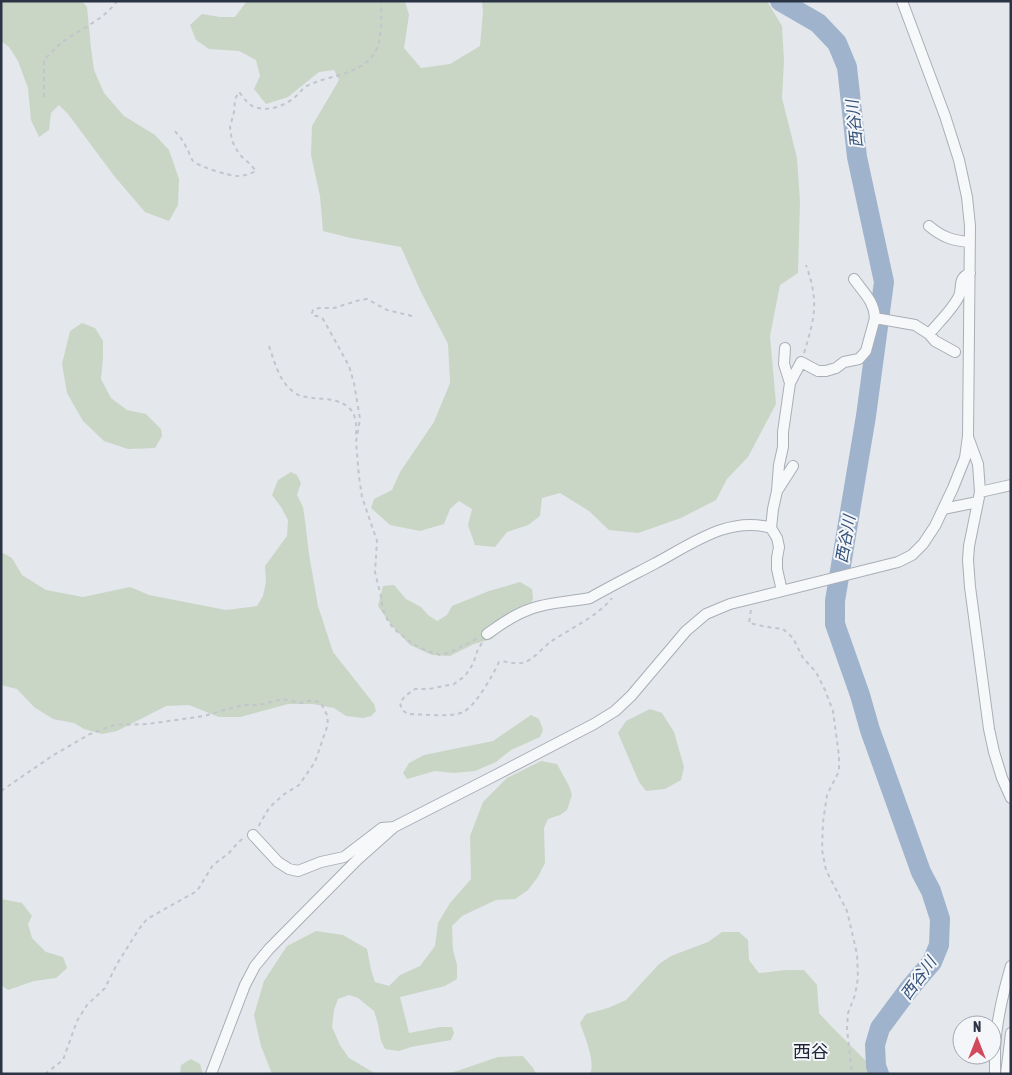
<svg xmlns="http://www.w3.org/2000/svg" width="1012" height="1075" font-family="'Asap Condensed','Noto Sans JP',sans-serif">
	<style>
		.green { fill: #c9d6c5 }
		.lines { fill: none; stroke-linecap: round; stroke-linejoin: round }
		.river { stroke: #9fb4cc; stroke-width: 20 }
		.minor-casing { stroke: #a9aeb7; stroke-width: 12 }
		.path { stroke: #c2c5cb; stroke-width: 2; stroke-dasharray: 4 4; stroke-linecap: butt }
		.minor { stroke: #f7f8fa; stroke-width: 10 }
		.labels { text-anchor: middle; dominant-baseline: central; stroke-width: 4; stroke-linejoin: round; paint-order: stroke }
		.water-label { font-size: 16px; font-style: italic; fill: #34527a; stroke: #f4f6f9 }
		.quarter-label { font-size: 18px; fill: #1d2536; stroke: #f4f6f9 }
	</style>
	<rect width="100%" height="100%" fill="#e4e7ec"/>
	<path class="green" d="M1,1H82L87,7L91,48L94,70L104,93L124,116L155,135L169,150L179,179L178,205L169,221L145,212L115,177L68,114L59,105L51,113L49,130L39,137L31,120L28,88L18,61L9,47L1,41Z
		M247,1H405L409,15L404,48L421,68L450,64L480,46L483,12L482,1H767L782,26L784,61L782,98L797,158L800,201L798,273L780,285L770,336L776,404L748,457L727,479L716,500L681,518L638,533L609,530L589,511L560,493L542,498L540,516L528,525L507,532L495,547L475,545L468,525L472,509L459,501L450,509L444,524L420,531L390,525L371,508L374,499L392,490L400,472L434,422L450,383L448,344L421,292L401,247L351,238L323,231L320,196L311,155L312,126L339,80L334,70L319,72L288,97L266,104L254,89L260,76L256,60L239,51L209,49L196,40L190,25L202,14L220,17H235Z
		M82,323L95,328L103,341V357L101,379L111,398L127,410L146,414L161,429L162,436L155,448L128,449L104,441L83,421L67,393L62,364L70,331Z
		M291,472L297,475L301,483L297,495L303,507L305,521L309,554L318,606L333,652L374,704L376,711L371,716L363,718L346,716L334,708L313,704H288L240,717H219L189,705L166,706L117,731L102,734L84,729L74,723L53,719L34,707L17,689L1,685V552L12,558L22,575L46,590L83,597L130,587L149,595L226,610L257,606L263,596L266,582L265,566L287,536L288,520L281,507L272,495L278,480Z
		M520,582L532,589L533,598L531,605L492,639L474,644L450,656L432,655L410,645L392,626L378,606L383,586L394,585L406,599L421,607L428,615L437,621L447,615L452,606L489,591Z
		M650,709L662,713L674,732L684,767L681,780L665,789L646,791L639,782L618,733L626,721Z
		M531,715L539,719L543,730L540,737L511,750L496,762L475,771L454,773L435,771L407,779L403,773L409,763L424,755L493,741Z
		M541,761L557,764L569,786L572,795L567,810L560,815L548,819L544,828L545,863L538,877L528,890L515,899L496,900L462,916L452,926L453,950L457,965V979L445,986L400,997L409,1033L440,1027H452L454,1033L451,1040L411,1047L399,1051L385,1049L381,1041L378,1024L374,1011L358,998L349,995L338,999L334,1010L332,1027L340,1045L349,1058L376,1074H272L261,1046L254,1015L264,981L287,946L316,931L343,935L367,949L371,970L375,982L389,986L400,975L420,966L435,946L438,923L450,903L471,879L470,836L483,802L507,778Z
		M1,899L22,903L32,916L28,924L32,938L46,952L63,957L67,968L56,978L34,981L8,990L1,985Z
		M722,932H739L748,940L749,960L759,973L786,970H804L817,985L819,1013L834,1029L867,1062L872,1074H590C596,1062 584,1035 580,1023L586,1014L608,1008L626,1000L659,964L671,956L708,942Z
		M523,1056L533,1068L536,1074H448L498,1057Z
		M191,1059L200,1064L203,1074H180L181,1065Z"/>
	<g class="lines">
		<path class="river" d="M780,1L818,23L837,43L847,67L857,157L884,282L866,416L835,601V624L860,695L870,730L921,872L931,891L940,919L939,945L932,962L909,989L880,1028L875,1045L876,1066L879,1074"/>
		<g class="minor-casing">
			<path id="minor" d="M929,226C942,237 953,241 970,242
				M854,279C864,293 874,301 875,318
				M929,334L935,341L955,352
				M785,348L784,364L790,383
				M968,437L978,464L980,492L969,546L968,560L970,587L989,729L994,752L1002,778L1011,798
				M777,491L793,466
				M980,492L1011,485
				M943,509L978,502
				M782,591L777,569V558L779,547L777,538L771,528L773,509L777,491L779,465L783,447V432L790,383L801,362L818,371H826L836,368L844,362L859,359L866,351L875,318L915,325L929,334C938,323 953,309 959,296C963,286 957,279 970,273
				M487,634C500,625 513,615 528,610C547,602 570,602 590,598C611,586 633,575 654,564C690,545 729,515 771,528
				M253,835L278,862L289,869L298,871L321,862L344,857L382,828L394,827
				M211,1074L245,985L255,966L269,949L357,860L394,827L494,776L594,724L615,711L631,696L686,631L706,614L730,604L898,562L912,555L923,544L935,526L953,488L965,458L968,436L970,226L967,197L959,160L945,116L902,1
				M995,1074C995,1066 995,1058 995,1050C996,1022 1003,993 1011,966
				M1006,1074L1011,1033"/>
		</g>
		<path class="path" d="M44,97V60C50,54 55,48 61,43C78,30 104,20 117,1
			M175,131C179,136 183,140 186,147C189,151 190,157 193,161C197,166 230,176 237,176C244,176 250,174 256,171L251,165L239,154L232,141L230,127L234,112L235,99L239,92C245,99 249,107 259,108C271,111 286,105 295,97C300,93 303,87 309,85C330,75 359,75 374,54C382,43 382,14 381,1
			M412,316L387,310L367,299L360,300L334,308H319L313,310L312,313L313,316H317L323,319L337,344L349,366L354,383L360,419L356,442L359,477L362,497L377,541L375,572L381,597L383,610L388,621L394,629L413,644L427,651L440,655L448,653L455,650L478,638
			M269,346C275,363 279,382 295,393C300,397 307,397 313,398C329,399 350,400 355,418C357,424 356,431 356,438
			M804,353C815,317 819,301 806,265
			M751,610L749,623L767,627L783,629L793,638L803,658L816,672L825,690L833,711L839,756V771L827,795L823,822L822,850L826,870L847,911L857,954L858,978L855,995L848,1013L847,1029L852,1074
			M482,643L478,649L473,664L465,676L454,684L429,689H415L405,696L400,703L402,710L408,714C422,714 450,718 463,712C475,707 493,675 499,662C508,660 515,666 525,662C532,660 543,648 549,643C570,628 596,618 612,598
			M1,791L52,756L90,734L114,725L148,724L204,716L224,710L244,705H259L283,699L301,703L313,700L321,703L327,715L328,724L315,762L299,785L283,795L269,808L258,827
			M45,1074L63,1060L77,1021L87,1005L105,988L117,964L139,929L147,919L197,891L213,865L229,853L235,846L243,838"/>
		<use href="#minor" class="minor"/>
	</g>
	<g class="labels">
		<g class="water-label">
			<text transform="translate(854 124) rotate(-96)">西谷川</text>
			<text transform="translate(845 539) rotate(-80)">西谷川</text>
			<text transform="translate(918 978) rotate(-54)">西谷川</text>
		</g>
		<g class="quarter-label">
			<text x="811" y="1051">西谷</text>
		</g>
	</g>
	<rect width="1012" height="1075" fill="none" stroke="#2b3445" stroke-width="5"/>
	<g transform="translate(977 1040)"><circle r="24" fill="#f4f6f9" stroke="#a4a8b1"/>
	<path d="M0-4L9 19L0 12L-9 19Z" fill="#d1495b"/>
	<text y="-8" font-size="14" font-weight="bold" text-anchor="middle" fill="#2b3445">N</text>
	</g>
</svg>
